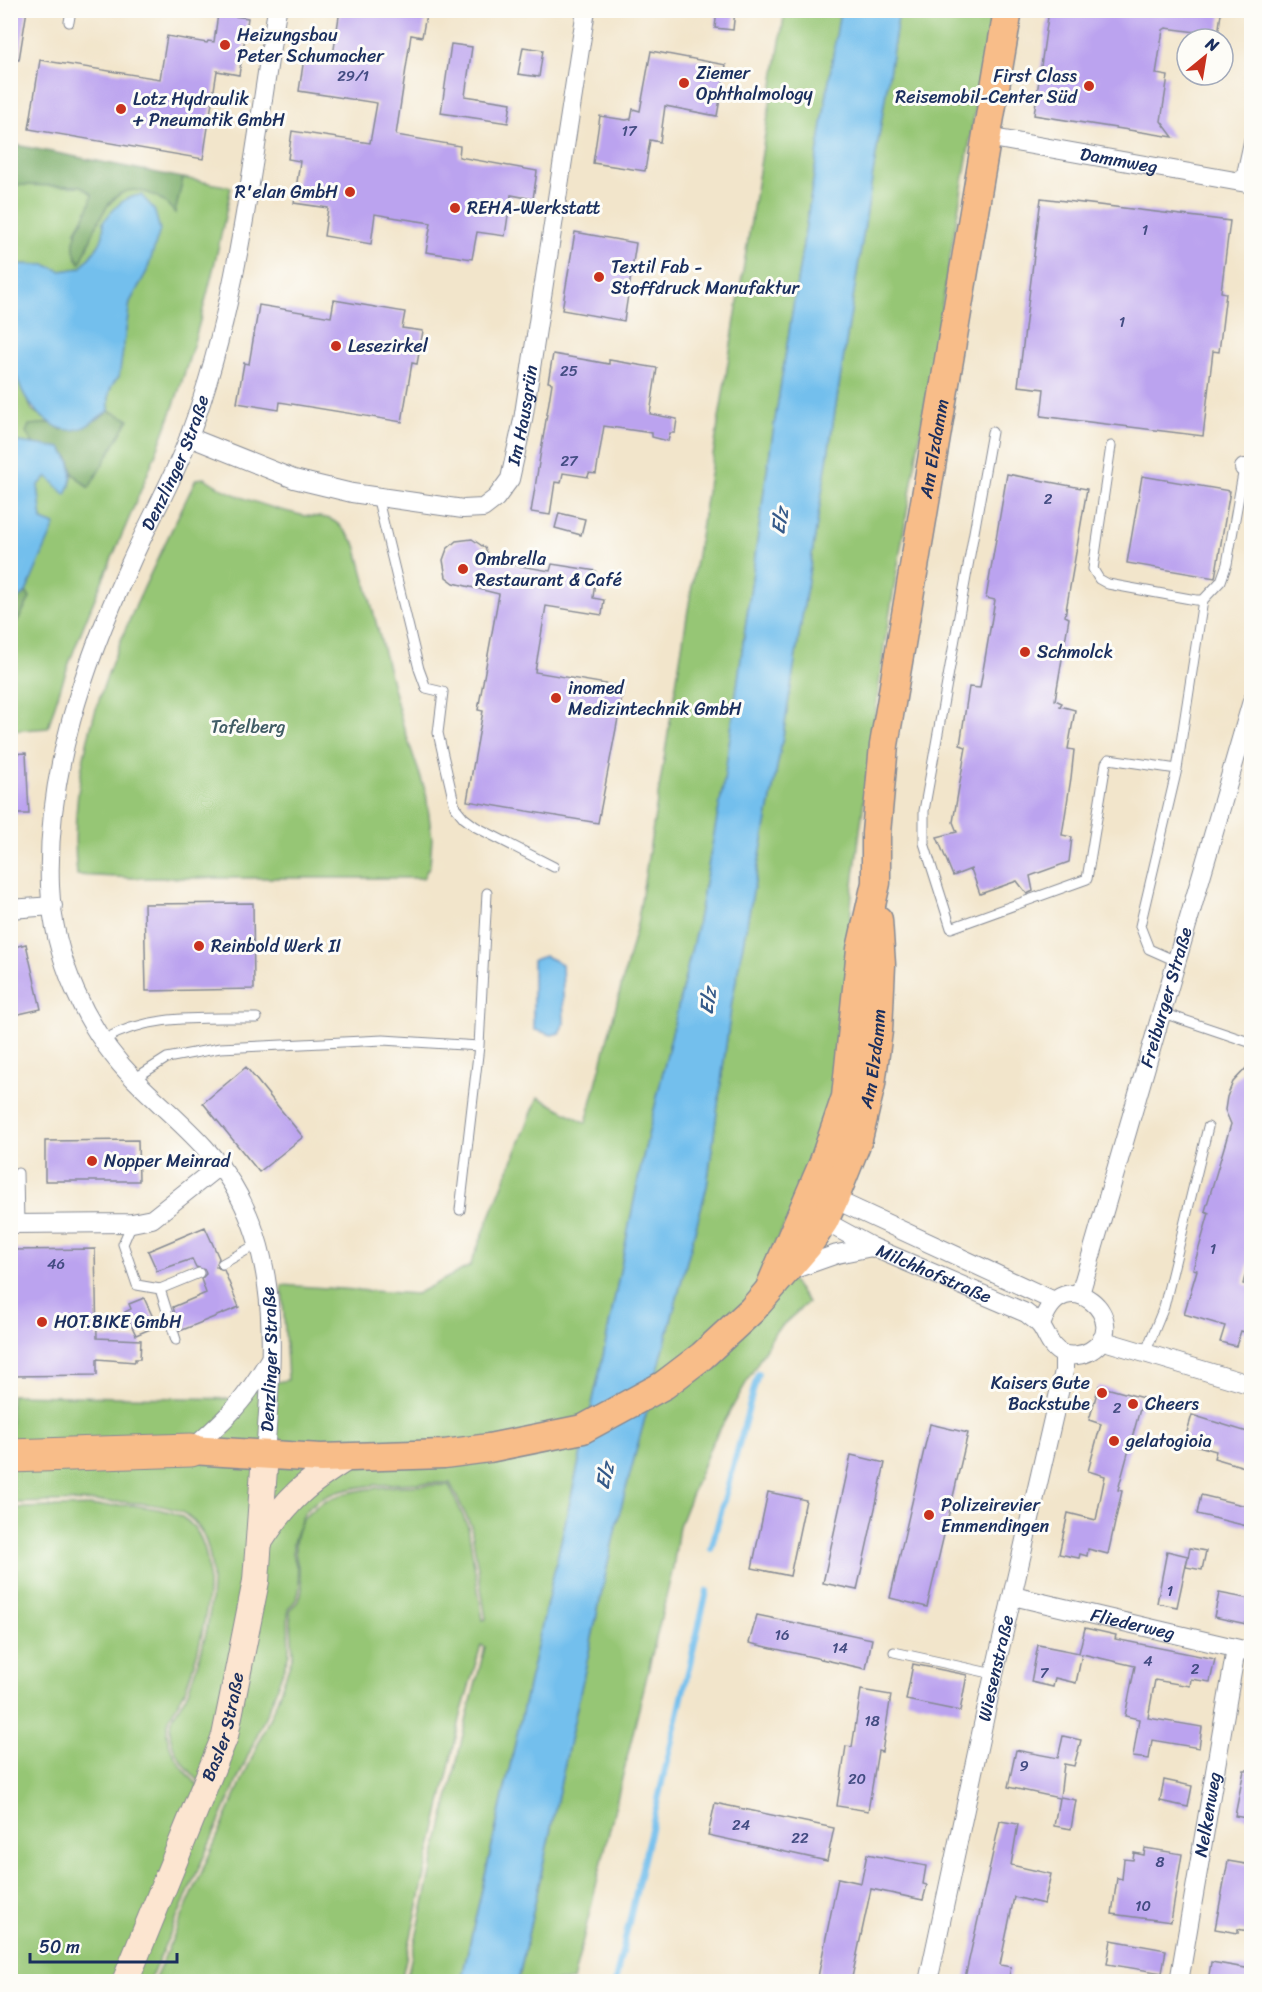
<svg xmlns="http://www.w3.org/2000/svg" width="1262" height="1992" font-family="Sriracha,sans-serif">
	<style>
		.green { fill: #96c675; stroke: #587a6a; stroke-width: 1.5 }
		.forest { fill: #78ab66; stroke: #4a6d62; stroke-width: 1.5 }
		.water { fill: #73bfed; stroke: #4777a6; stroke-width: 1.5 }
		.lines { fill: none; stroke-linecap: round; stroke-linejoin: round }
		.stream { stroke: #73bfed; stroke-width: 6 }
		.building { fill: #bba3ef }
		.lane-casing { stroke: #868a94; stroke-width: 11 }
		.street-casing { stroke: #868a94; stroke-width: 20 }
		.secondary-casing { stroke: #868a94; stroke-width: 28 }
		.primary-casing { stroke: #868a94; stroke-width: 31 }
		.highway-casing { stroke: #868a94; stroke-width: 35 }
		.lane { stroke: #fff; stroke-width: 9 }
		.street { stroke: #fff; stroke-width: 18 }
		.secondary { stroke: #fce5d0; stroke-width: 26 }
		.primary { stroke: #f8bd89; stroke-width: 28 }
		.highway { stroke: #f8bd89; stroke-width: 33 }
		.poi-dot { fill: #c8321e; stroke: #fdfcf7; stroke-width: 2 }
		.labels { text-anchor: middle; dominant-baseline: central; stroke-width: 6; stroke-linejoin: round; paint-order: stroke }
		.number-label { font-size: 15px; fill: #434c82 }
		.poi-label { font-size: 18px; fill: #1b2f5e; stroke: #fdfcf7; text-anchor: start }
		.street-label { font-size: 18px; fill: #1b2f5e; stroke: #fdfcf7 }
		.park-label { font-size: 18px; fill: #405c65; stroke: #fdfcf7 }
		.water-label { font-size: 20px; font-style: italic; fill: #355a89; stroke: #fdfcf7 }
	</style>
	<rect width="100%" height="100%" fill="#fdfcf7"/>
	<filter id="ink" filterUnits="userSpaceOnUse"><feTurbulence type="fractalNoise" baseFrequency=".0167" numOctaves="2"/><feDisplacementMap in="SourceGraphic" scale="12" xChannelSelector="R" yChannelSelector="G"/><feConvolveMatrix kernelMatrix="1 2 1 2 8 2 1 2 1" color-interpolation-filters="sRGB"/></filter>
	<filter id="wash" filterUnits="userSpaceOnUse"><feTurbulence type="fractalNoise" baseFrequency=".008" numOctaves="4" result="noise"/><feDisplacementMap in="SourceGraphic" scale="24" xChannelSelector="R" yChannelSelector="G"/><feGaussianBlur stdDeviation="1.35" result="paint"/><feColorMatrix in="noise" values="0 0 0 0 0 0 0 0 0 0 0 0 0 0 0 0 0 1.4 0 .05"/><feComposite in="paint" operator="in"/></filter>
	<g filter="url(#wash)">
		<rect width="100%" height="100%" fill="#f2e5cb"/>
		<path class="green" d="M785,11H840L766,477L724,781L697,926L641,1166L603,1356L461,1981H406L468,1713L485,1647L481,1645L462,1711L401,1981H154L276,1703L293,1655L290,1609C313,1592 296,1572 295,1550C292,1480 402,1486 449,1485L468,1527L483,1620L486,1619L471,1526L450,1483C414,1483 331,1480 307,1510C303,1514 301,1521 299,1526C295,1534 292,1544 293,1553C297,1573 308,1593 288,1608L289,1654L272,1701L149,1982L131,1981L209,1792C195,1776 170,1755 170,1731C169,1716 183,1704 188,1691C193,1678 197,1665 201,1652C212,1614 224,1540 186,1515C158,1495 49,1503 11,1503V1395L239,1399L249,1387L288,1380L282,1285L416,1294L470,1266L538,1097L586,1123L637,925Z
			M899,11H992L884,647L852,892L842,1059L833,1102L790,1215L770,1253L808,1302L775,1332L711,1445L679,1526L673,1568L573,1981L518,1982L616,1526L707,1186L732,1001L783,736Z
			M183,178L231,187C215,269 194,354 164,432C127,532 77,625 48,728L11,731V633L30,598L26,592L54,525L42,520L38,486L47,476L70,486L73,473L88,488L128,419L109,411C108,396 108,387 119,376L130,302L147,271L105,234C99,248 90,255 81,268L61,271L46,265L11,264V185L81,186L92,194L91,205L75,232L88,248C102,201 131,163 175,212Z
			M10,347L17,378L32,410L51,423L29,426L26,433L34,445L19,442L11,447Z
			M205,478C227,495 273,509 301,515C310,517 321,516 330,519C341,524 349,536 356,545L402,722L426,793L432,838L430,865L423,878H135L77,875C62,734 138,602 196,479Z
			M133,1505C148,1508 169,1509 182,1517C230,1546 201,1649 185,1690C179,1704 166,1716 167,1732C168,1754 186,1771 199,1787L119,1981L11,1982L10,1661L17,1647L15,1508Z"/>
		<path class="forest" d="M11,144L183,178L175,213C165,201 156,194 140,191C104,183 94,239 80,263C61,239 91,217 92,194L81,186L11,185Z
			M109,411L129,419L89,488L73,473L70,460L61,448L34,445L26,433L29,425L51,423L62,430L96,420Z
			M26,592L30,598L11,633V604Z"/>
		<path class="water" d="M840,11H899L783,736L732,1001L707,1186L616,1526L518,1981L461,1982L603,1356L641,1166L697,926L724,781L766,477Z
			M141,195L154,209L160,230L147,271L130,302L119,377C108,387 108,396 109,411C98,415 91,427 78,429C66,432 58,428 49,422C0,389 10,316 11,264L46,265L61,271L81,268C92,252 107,244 103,222C115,208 122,197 141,195Z
			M19,442L61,448C74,464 74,476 66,495L47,476L38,486L42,520L55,525L26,592L11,604L10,447Z
			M545,956L562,964L564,1023L559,1033L552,1035L535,1030L533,1020V960Z"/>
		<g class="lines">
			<path class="stream" d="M711,1549L758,1373
				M615,1982L707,1591"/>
		</g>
		<g id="blocks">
			<path class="building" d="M10,10H27L19,60H10Z
				M340,10H427L422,37L411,35L396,135L460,146L459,157L537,171L533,199L511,195L505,236L477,232L472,259L426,252L431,223L398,218L375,214L371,244L324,236L328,208L294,203L300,161L288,159L292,131L370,143L377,103L299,91L304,58L332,62Z
				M717,10H735L733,30L715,28Z
				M1049,10L1221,13L1218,35L1166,28L1163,30L1156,74L1168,76L1161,121L1173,137L1034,115Z
				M218,14L248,18L239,75L217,71L203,159L29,129L40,60L160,79L167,36L207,43L208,41L214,42Z
				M451,44L472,47L465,96L511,103L508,123L441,113Z
				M523,47L543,50L539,77L518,74Z
				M651,51L726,65L717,116L665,106L660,142L650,140L645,171L593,163L600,116L626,120L631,119L633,109L640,111Z
				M1041,198L1230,221L1221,292L1226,293L1219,352L1213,351L1203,436L1041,416L1044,389L1018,386Z
				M575,232L636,243L624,321L562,310Z
				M334,300L405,312L402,328L423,331L417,364L412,363L402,422L280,402L279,410L237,403L244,363L249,364L259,305L331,317Z
				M553,354L609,364V360L657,368L650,414L677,419L675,433H670L668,441L652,437V433L604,426L596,474L589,473L588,477L563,473L561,483L555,482L550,515L531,512L552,383L548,382Z
				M1007,474L1087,489L1065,616L1069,618L1055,700L1062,703L1060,706L1075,710L1068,749L1074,750L1071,778L1062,835L1072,837L1069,862L1030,876L1033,891L1027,894L1017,881L980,894L971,869L953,876L937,837L957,832L953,822L966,747L960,745L969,687L980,688L995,600L986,598Z
				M1142,476L1230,491L1215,578L1127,563Z
				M559,513L585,519L581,535L555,528Z
				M472,539L485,548L491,561L550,571L552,564L596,571L593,598L604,600L602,615L546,606L535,672L624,687L598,823L467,801L483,711L478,710L499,594L454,583L446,577L443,560L447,549L456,541Z
				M26,753L29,814H10V754Z
				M253,903L254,989L146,991L144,904Z
				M26,944L41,1009L10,1016V948Z
				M1251,1063V1253L1243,1284L1251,1286V1334L1241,1331L1236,1346L1220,1342L1225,1326L1184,1314L1197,1270L1193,1269L1209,1213L1205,1211L1231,1124L1225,1110L1227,1097L1233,1082Z
				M246,1067L303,1137L259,1172L203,1103Z
				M138,1140L139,1181H45V1141Z
				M205,1227L219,1258L216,1267L224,1270L239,1307L180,1331L173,1307L206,1293L201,1279L206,1274L205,1270L196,1267L192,1259L157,1271L148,1251Z
				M95,1249L97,1338L141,1340L140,1359H135V1362L97,1359V1375L10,1376V1250Z
				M144,1298L157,1326L136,1335L125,1312L131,1309L129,1304Z
				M1099,1386L1143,1398L1118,1490L1122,1491L1108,1554L1088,1549L1087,1556L1080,1554L1079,1558L1059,1554L1068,1513L1096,1520L1105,1476L1088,1471L1101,1424L1089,1420Z
				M1192,1415L1251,1433V1469L1214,1458L1216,1451L1184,1442Z
				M930,1424L968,1433L927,1607L890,1598Z
				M851,1455L885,1463L857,1590L823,1583Z
				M768,1492L806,1500L790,1576L752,1568Z
				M1201,1495L1251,1507V1527L1197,1514Z
				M1190,1548L1206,1551L1202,1570L1186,1567Z
				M1167,1551L1188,1556L1177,1607L1157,1603Z
				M1219,1593L1251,1599V1625L1214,1617Z
				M757,1615L872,1639L866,1669L749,1643Z
				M1085,1628L1116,1635L1115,1639L1215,1659L1210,1682L1191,1679L1190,1686L1155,1680L1148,1718L1202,1727L1199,1748L1152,1740L1149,1759L1133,1757L1139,1719L1125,1716L1135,1666L1082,1654L1076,1683L1055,1678L1053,1687L1031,1682L1038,1645L1079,1653Z
				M913,1664L967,1675L960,1711L906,1700Z
				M861,1690L891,1695L882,1752L878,1751L868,1811L837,1806L846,1746L852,1747Z
				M1063,1736L1081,1740L1074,1766L1064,1764L1060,1797L1076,1800L1071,1829L1054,1826L1059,1798L1008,1787L1016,1750L1058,1758Z
				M1244,1770H1251V1819L1235,1816Z
				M1164,1780L1192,1786L1188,1807L1160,1801Z
				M715,1803L834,1828L827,1861L708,1835Z
				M1000,1821L1018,1824L1011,1865L1051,1874L1044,1904L1014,1897L1000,1965L1011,1967L1008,1982H964Z
				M1145,1848L1182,1854L1171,1922L1112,1914L1117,1878L1122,1879L1124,1859L1133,1860L1134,1853L1144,1855Z
				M867,1854L926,1866L923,1884L927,1885L923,1900L871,1889L851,1982H817L838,1878L861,1883Z
				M1228,1861L1251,1865V1932L1238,1929V1933L1215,1929Z
				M1111,1940L1166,1950L1162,1973L1107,1964Z
				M1211,1962L1251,1969V1982H1208Z"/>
		</g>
	</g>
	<g filter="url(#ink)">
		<use href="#blocks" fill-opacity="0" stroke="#868a94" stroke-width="1.5"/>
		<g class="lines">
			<g class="lane-casing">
				<path id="lane" d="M69,22L71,10
					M1240,181L1252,126
					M992,432L924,811V843L951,928L1087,879L1106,763L1109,759L1177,769
					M1111,446L1093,569L1099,579L1108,584L1196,600H1203L1221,581L1227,564L1244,468
					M377,496L419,669L426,688L443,692L438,733L455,807L464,818L476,827L554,867
					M1176,961L1149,949L1140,926L1177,769L1203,600
					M1163,1013L1252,1043
					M103,1040C151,1013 202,1019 257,1018
					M479,1046L487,893
					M134,1079L167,1058L220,1048L383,1040L479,1046L460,1210
					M18,1173L19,1224
					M132,1223L123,1244L137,1285L160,1289
					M222,1264L259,1243
					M176,1340L160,1289L199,1273
					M1146,1351L1164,1307L1208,1127
					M894,1652L994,1674"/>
			</g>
			<g class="street-casing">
				<g id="street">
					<path id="s1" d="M987,137L1252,184"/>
					<path id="s2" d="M189,437L294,479L352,493L463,509L483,508L496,498L510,479L523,420L586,10"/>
					<path d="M1244,468L1252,469"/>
					<path d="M10,909L53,906"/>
					<path d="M834,1199L1054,1301"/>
					<path id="s3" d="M824,1221L872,1247L1026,1313C1031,1317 1037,1321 1040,1325C1048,1335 1049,1348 1063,1354C1071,1357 1083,1355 1090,1351C1137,1324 1063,1253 1041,1326"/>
					<path d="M10,1224L132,1223L152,1219L220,1165"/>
					<path d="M789,1271L837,1254L872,1247"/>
					<path id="s4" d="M1080,1294L1252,701"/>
					<path d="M1101,1340L1252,1385"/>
					<path d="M191,1450C227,1418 244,1402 269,1360"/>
					<path id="s5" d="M265,1455C271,1368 282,1276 239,1196C214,1148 173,1118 136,1081C86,1031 53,957 50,886C46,773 84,664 130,564C149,521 173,480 189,437C240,301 253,152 277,10"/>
					<path id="s6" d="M1013,1596L1252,1652"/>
					<path id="s7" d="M928,1982L990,1692L1064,1371V1355"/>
					<path id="s8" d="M1179,1982L1236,1649"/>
				</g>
			</g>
			<g class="secondary-casing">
				<g id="secondary">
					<path d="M261,1539C288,1498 306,1483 348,1457"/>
					<path id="s9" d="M125,1982L225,1736L256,1581L265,1455"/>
				</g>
			</g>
			<g class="primary-casing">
				<g id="primary">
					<path id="s10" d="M771,1285L823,1164L846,1097L861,949L876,883V833L884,745L1008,10"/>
					<path id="s11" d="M191,1450L321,1458L444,1454L489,1448L583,1429L664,1385L702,1356L752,1310L808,1245L824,1221L834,1199L858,1139L871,1084L878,1031L881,965L878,920"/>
				</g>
			</g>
			<g class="highway-casing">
				<path id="highway" d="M10,1456L191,1450"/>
			</g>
			<use href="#lane" class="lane"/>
			<use href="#street" class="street"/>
			<use href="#secondary" class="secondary"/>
			<use href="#primary" class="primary"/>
			<use href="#highway" class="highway"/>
		</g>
	</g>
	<g class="poi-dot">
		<circle cx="225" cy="45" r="6"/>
		<circle cx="684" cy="83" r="6"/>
		<circle cx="1089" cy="86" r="6"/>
		<circle cx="121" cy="109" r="6"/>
		<circle cx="350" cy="192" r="6"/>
		<circle cx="455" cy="208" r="6"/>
		<circle cx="599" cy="277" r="6"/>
		<circle cx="336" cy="346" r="6"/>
		<circle cx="463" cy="569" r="6"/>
		<circle cx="1025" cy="652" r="6"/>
		<circle cx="556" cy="698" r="6"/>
		<circle cx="199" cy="946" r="6"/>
		<circle cx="92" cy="1161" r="6"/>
		<circle cx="42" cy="1322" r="6"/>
		<circle cx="1102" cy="1393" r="6"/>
		<circle cx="1133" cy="1404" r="6"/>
		<circle cx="1114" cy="1441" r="6"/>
		<circle cx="929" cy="1515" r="6"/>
	</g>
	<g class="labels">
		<g class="number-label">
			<text x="353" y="76">29/1</text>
			<text x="629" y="131">17</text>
			<text x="1145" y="230">1</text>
			<text x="1122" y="322">1</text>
			<text x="569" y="371">25</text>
			<text x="569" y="461">27</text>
			<text x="1048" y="499">2</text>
			<text x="1213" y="1249">1</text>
			<text x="56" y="1264">46</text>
			<text x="1117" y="1408">2</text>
			<text x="1170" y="1591">1</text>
			<text x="782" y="1635">16</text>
			<text x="840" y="1648">14</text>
			<text x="1148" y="1661">4</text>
			<text x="1195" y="1669">2</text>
			<text x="1044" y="1673">7</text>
			<text x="872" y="1721">18</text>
			<text x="1024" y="1766">9</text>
			<text x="857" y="1779">20</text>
			<text x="741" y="1825">24</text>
			<text x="800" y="1838">22</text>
			<text x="1160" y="1862">8</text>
			<text x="1143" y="1906">10</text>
		</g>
		<g class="poi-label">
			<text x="237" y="35">Heizungsbau<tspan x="237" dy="21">Peter Schumacher</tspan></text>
			<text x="696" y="73">Ziemer<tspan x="696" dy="21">Ophthalmology</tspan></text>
			<text x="1077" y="76" text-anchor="end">First Class<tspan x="1077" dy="21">Reisemobil-Center Süd</tspan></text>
			<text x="133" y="99">Lotz Hydraulik<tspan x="133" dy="21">+ Pneumatik GmbH</tspan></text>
			<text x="338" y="192" text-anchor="end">R'elan GmbH</text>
			<text x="467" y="208">REHA-Werkstatt</text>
			<text x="611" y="267">Textil Fab -<tspan x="611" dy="21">Stoffdruck Manufaktur</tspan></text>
			<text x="348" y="346">Lesezirkel</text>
			<text x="475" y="559">Ombrella<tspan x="475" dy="21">Restaurant &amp; Café</tspan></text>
			<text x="1037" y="652">Schmolck</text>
			<text x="568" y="688">inomed<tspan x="568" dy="21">Medizintechnik GmbH</tspan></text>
			<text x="211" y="946">Reinbold Werk II</text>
			<text x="104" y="1161">Nopper Meinrad</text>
			<text x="54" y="1322">HOT.BIKE GmbH</text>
			<text x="1090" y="1383" text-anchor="end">Kaisers Gute<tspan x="1090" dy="21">Backstube</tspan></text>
			<text x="1145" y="1404">Cheers</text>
			<text x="1126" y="1441">gelatogioia</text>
			<text x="941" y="1505">Polizeirevier<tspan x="941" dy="21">Emmendingen</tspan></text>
		</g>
		<g class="street-label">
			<text stroke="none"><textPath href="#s1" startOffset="134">Dammweg</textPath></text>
			<text stroke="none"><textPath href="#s2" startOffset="410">Im Hausgrün</textPath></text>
			<text stroke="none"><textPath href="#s10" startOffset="858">Am Elzdamm</textPath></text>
			<text stroke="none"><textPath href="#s5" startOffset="1083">Denzlinger Straße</textPath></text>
			<text stroke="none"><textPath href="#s4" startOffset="309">Freiburger Straße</textPath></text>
			<text stroke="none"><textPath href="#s11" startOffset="888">Am Elzdamm</textPath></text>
			<text stroke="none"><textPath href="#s3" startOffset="122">Milchhofstraße</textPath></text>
			<text stroke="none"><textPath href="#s5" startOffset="96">Denzlinger Straße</textPath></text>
			<text stroke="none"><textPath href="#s6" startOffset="123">Fliederweg</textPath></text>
			<text stroke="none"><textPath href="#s7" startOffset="321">Wiesenstraße</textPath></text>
			<text stroke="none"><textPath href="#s9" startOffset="274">Basler Straße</textPath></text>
			<text stroke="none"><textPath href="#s8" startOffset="170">Nelkenweg</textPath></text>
		</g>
		<g class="park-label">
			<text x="248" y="727">Tafelberg</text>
		</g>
		<g class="water-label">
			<text transform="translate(780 521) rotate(-80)">Elz</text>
			<text transform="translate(708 1001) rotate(-82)">Elz</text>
			<text transform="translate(605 1476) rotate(-77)">Elz</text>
		</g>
	</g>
	<rect width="1262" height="1992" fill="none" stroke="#fdfcf7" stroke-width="36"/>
	<g transform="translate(1205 57) rotate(30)"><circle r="28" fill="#fdfcf7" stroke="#a3aaba" stroke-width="1.5"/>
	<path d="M0-4.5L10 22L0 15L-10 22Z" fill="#c8321e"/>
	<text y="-9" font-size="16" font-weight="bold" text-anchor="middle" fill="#1b2f5e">N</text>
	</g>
	<path d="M30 1953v9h147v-9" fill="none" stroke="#1b2f5e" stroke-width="3"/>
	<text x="39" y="1953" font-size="18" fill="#1b2f5e" stroke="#fdfcf7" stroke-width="4.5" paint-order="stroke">50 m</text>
</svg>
